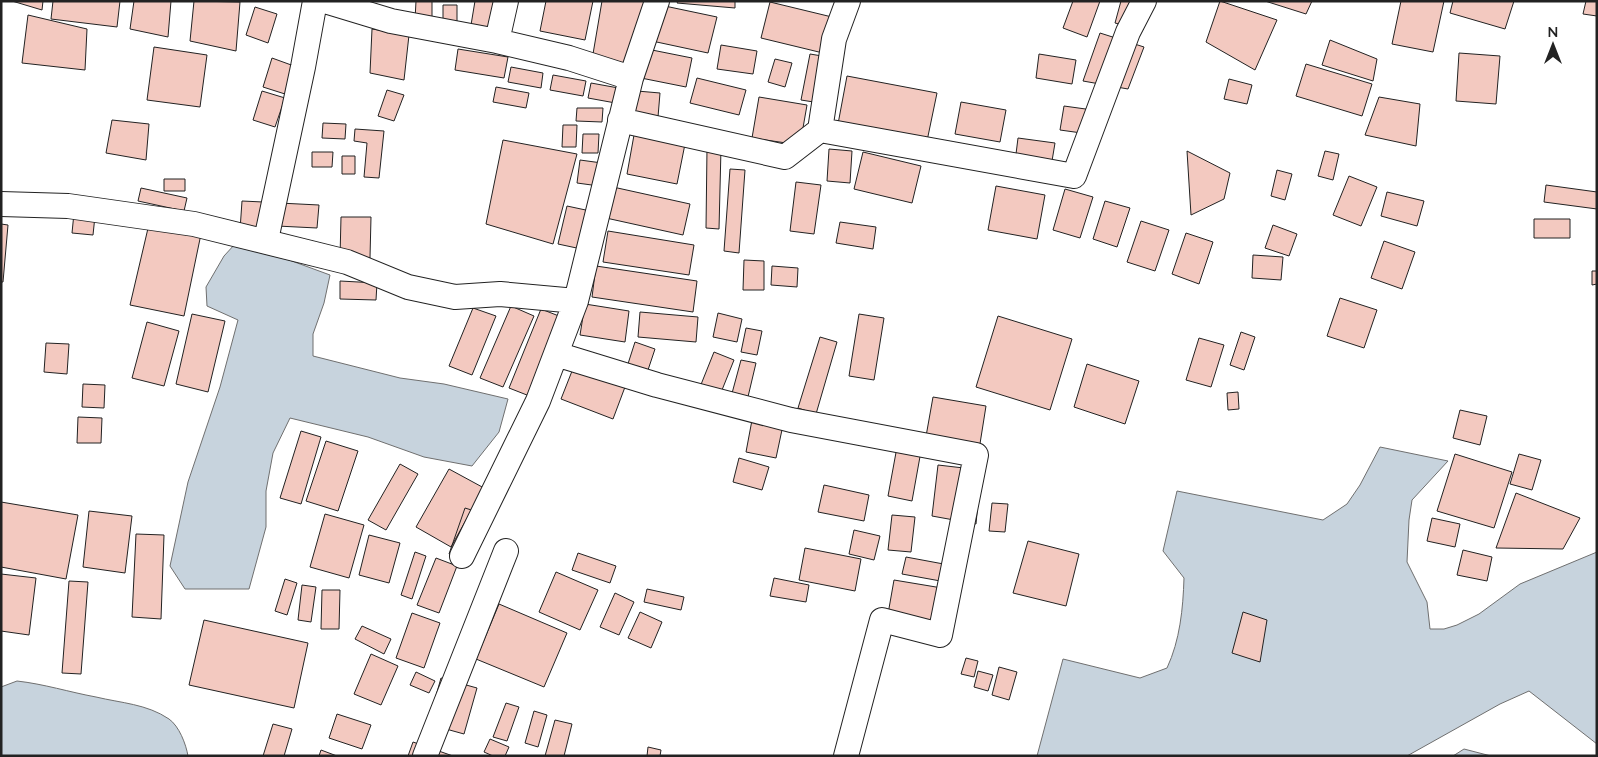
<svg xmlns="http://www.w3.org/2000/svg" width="1598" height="757" font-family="Lato,sans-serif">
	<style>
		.water { fill: #c7d3dd; stroke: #6f6f6f }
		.building { fill: #f3c9c0; stroke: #222 }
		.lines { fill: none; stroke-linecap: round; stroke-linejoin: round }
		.street-casing { stroke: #222; stroke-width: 26 }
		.street { stroke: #fff; stroke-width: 24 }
	</style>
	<rect width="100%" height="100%" fill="#fff"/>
	<path class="water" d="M235,244L281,257L330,275L324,303L313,334V356L400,378L444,384L508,399L499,432L472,466L424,457L368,437L290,418L273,453L266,491V527L249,589H185L170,566L188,482L220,387L238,320L207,306L206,287L224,256Z
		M1380,447L1448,461L1412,500L1409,520L1407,562L1427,602L1430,629H1444L1457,625L1479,614L1520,584L1597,552V744L1529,691L1500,704L1407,756H1037L1063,659L1140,678L1167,668C1180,640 1183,609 1184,578L1163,551L1177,491L1323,520L1347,504L1360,485Z
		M17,681C44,684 69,692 96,697C121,703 147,704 169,719C179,726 186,744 188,756H1V687Z
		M1464,749L1491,756H1453Z"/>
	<path class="building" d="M12,1H43L42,10Z
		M53,1H120L117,27L51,19Z
		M134,1H171L168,37L130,29Z
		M194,1L240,2L236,51L190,41Z
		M416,1H432V20H415Z
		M475,1H494L490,28L471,25Z
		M546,1H593L585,40L540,31Z
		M602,1H653L630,65L593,54Z
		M678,1H735V8L677,3Z
		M1073,1H1100L1087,37L1063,28Z
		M1121,1H1150L1143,30L1115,23Z
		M1220,1L1277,20L1255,70L1206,42Z
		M1265,1H1312L1306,14Z
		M1401,1H1444L1433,52L1392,44Z
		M1453,1H1514L1505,29L1450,13Z
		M1586,1H1597V16L1583,14Z
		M770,2L832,17L823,53L761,38Z
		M443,5H457V23H443Z
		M660,5L717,17L708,53L652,41Z
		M255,7L277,14L268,43L246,35Z
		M28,15L87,29L85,70L22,63Z
		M372,29L409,35L404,80L370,73Z
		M1100,33L1144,47L1128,89L1083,81Z
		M1330,40L1377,59L1373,81L1322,65Z
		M721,45L757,51L753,74L717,69Z
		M154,47L207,55L200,107L147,100Z
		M458,49L508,57L504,78L455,70Z
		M647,49L692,58L686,87L641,78Z
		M1459,53L1500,56L1496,104L1456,101Z
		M810,54L828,57L820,103L801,100Z
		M1039,54L1076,60L1072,84L1036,78Z
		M272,58L294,66L285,94L263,87Z
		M775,59L792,63L785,87L768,82Z
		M1306,64L1372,84L1362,116L1296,96Z
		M511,67L543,73L541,88L508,82Z
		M553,75L586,81L583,96L550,90Z
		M847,76L937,93L927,141L838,124Z
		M697,78L746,90L739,115L690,103Z
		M1229,79L1252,85L1247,104L1224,99Z
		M591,83L624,89L621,104L588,98Z
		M496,87L529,93L526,108L493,102Z
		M387,90L404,95L394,121L378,116Z
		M262,91L285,98L275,127L253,120Z
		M637,91L660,93L658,117L634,115Z
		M759,97L807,105L800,145L752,138Z
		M1379,97L1420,104L1416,146L1365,135Z
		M961,102L1006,110L1000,142L955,134Z
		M1064,106L1100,111L1096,135L1060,130Z
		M577,108H603L602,122L576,121Z
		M112,120L149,124L146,160L106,153Z
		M323,123L346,124L345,139L322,138Z
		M563,125H577L576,147H562Z
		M355,129L384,131L379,178L364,177L367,143L354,141Z
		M583,134H599L598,153H582Z
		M634,135L685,144L677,184L627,174Z
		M1018,138L1055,143L1051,167L1015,162Z
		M503,140L577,154L553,244L486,224Z
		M707,148H721L719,229L706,228Z
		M829,149L852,151L850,183L827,181Z
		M1187,151L1230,173L1224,199L1191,215Z
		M1325,151L1339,154L1333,180L1318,176Z
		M312,152H333L332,167H312Z
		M863,152L921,166L912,203L854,189Z
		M342,156H355V174H342Z
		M580,160L602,163L599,186L577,183Z
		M730,169L745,170L739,253L724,251Z
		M1277,170L1292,174L1285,200L1271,196Z
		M1349,176L1377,187L1361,226L1333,215Z
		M164,179H185V191H164Z
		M796,182L821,185L814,234L790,231Z
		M1546,185L1597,192V209L1544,202Z
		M996,186L1045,195L1037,239L988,230Z
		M613,187L690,204L683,235L606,218Z
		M141,188L187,198L184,211L138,201Z
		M1065,189L1093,197L1080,238L1053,230Z
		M1387,192L1424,201L1417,226L1381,216Z
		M242,201L263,202L262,231L240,230Z
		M1105,201L1130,208L1117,247L1093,239Z
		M279,203L319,205L317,228L277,226Z
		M567,206L595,212L586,250L558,244Z
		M74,213L95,216L93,235L72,233Z
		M341,217H371L370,258H340Z
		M1534,219H1570V238H1534Z
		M1141,221L1169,230L1155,271L1127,262Z
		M840,222L876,227L873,249L836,243Z
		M1,224L8,225L3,282H1Z
		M149,224L201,234L184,316L130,305Z
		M1273,225L1297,234L1289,256L1265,248Z
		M608,231L694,245L689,275L603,262Z
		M1186,233L1213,242L1199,284L1172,274Z
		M1384,241L1415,252L1402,289L1371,278Z
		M1253,255L1283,257L1281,280L1252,278Z
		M744,260L764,261V290H743Z
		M596,266L697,281L693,312L592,297Z
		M772,266L798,268L797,287L771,285Z
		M1592,271H1597V284L1592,285Z
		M340,281L377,283L376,300L340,299Z
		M1340,298L1377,310L1364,348L1327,336Z
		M585,304L629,311L625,342L580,335Z
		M511,306L534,316L503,387L480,378Z
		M473,308L496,316L472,375L449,366Z
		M541,309L564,318L532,397L509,388Z
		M640,312L698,317L696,342L638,337Z
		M718,313L742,319L737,342L713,337Z
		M192,314L225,321L208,392L176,384Z
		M859,314L884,318L874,380L849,376Z
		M998,316L1072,339L1050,410L976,387Z
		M147,322L179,331L164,386L132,378Z
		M746,328L762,331L757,355L741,352Z
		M1241,332L1255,337L1244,370L1230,365Z
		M820,337L837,342L816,414L798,408Z
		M1199,338L1224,345L1211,387L1186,380Z
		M635,342L655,349L646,376L626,370Z
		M46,343L69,344L67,374L44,372Z
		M714,352L734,360L718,400L698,392Z
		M741,360L756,363L747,401L731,397Z
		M1087,364L1139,381L1125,424L1074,407Z
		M574,366L625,387L613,419L561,399Z
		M83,384L105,385L104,408L82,407Z
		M1238,392L1239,409L1228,410L1227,393Z
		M933,397L986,406L979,450L925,442Z
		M1460,410L1487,416L1480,445L1453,438Z
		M78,417L102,418L101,443H77Z
		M752,420L783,425L776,458L746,452Z
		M301,431L321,437L301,504L280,498Z
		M326,441L358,451L338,511L306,501Z
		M897,447L921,451L912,501L888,496Z
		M1455,454L1512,472L1494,528L1437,511Z
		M1519,454L1541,460L1532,490L1510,484Z
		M739,458L769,467L762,490L733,482Z
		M400,464L418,474L386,530L368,520Z
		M938,465L981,470L976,524L932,516Z
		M449,469L484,488L451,547L416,527Z
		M824,485L869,495L864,521L818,512Z
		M1516,493L1580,518L1563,549L1496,548Z
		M1,502L78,515L66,579L1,567Z
		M992,503L1008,504L1005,532L989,531Z
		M465,508L481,513L465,560L449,554Z
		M89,511L132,516L125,573L83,567Z
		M325,514L364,525L349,578L310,567Z
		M892,515L915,517L911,552L888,550Z
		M1432,518L1460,524L1455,547L1427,541Z
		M854,530L880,536L874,560L849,554Z
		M136,534L164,535L161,619L132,617Z
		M369,535L400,543L389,583L359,575Z
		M1028,541L1079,554L1066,606L1013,593Z
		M805,548L861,559L855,591L799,580Z
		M1463,550L1492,557L1487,581L1457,575Z
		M415,552L426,556L412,599L401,595Z
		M578,553L616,566L610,583L572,570Z
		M906,557L949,565L946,582L902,574Z
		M436,558L457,566L439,613L417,605Z
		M556,572L598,590L580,630L539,612Z
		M1,574L36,578L29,635L1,631Z
		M774,578L809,585L806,602L770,596Z
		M285,579L297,583L287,615L275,611Z
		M894,580L942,588L937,623L888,614Z
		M69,581L88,582L81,674L62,673Z
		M302,585L316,587L311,622L298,620Z
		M647,589L684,597L681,610L644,602Z
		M322,590H340L339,629H321Z
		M615,593L634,602L619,635L600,627Z
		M499,604L567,633L544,687L476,659Z
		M640,612L662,622L651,648L628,638Z
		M1243,612L1267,620L1260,662L1232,653Z
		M412,613L440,623L424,668L396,658Z
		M204,620L308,643L294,708L189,685Z
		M362,626L391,639L384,654L355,639Z
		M371,654L398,666L381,705L354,694Z
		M966,658L978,661L974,677L961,674Z
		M999,667L1017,672L1009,700L992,695Z
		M978,671L993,675L988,691L974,687Z
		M416,672L435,681L429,693L410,685Z
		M441,678L477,688L464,734L428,724Z
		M506,703L519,707L507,741L493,737Z
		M534,711L547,715L538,747L525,743Z
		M337,714L371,725L362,749L329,738Z
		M555,720L572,724L564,756H545Z
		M273,724L292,729L284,756H263Z
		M490,739L509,747L505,756H493L484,752Z
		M413,742L453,756H408Z
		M648,747L661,750L660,756H647Z
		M321,750L337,756H319Z"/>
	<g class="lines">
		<g class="street-casing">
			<path id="street" d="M325,1L391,21L497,41L569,58L631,78
				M497,41L506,1
				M620,120L785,157L820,130L834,39L848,1
				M820,130L1074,176L1128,32L1144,1
				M1,204L68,206L194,224L347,262L408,287L455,297L500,294L576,301
				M266,240L303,67L315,1
				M556,354L657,385L791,420L976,455L940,635L882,620L846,756
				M462,556L538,401L576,301L631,78L657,1
				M425,756L506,551"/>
		</g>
		<use href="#street" class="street"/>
	</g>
	<rect width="1598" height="757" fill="none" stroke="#222222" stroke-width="5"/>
	<g transform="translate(1553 45)" stroke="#ffffff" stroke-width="4" paint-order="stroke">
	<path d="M0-4L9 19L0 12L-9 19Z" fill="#222222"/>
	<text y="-8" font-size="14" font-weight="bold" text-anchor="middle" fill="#222222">N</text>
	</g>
</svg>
